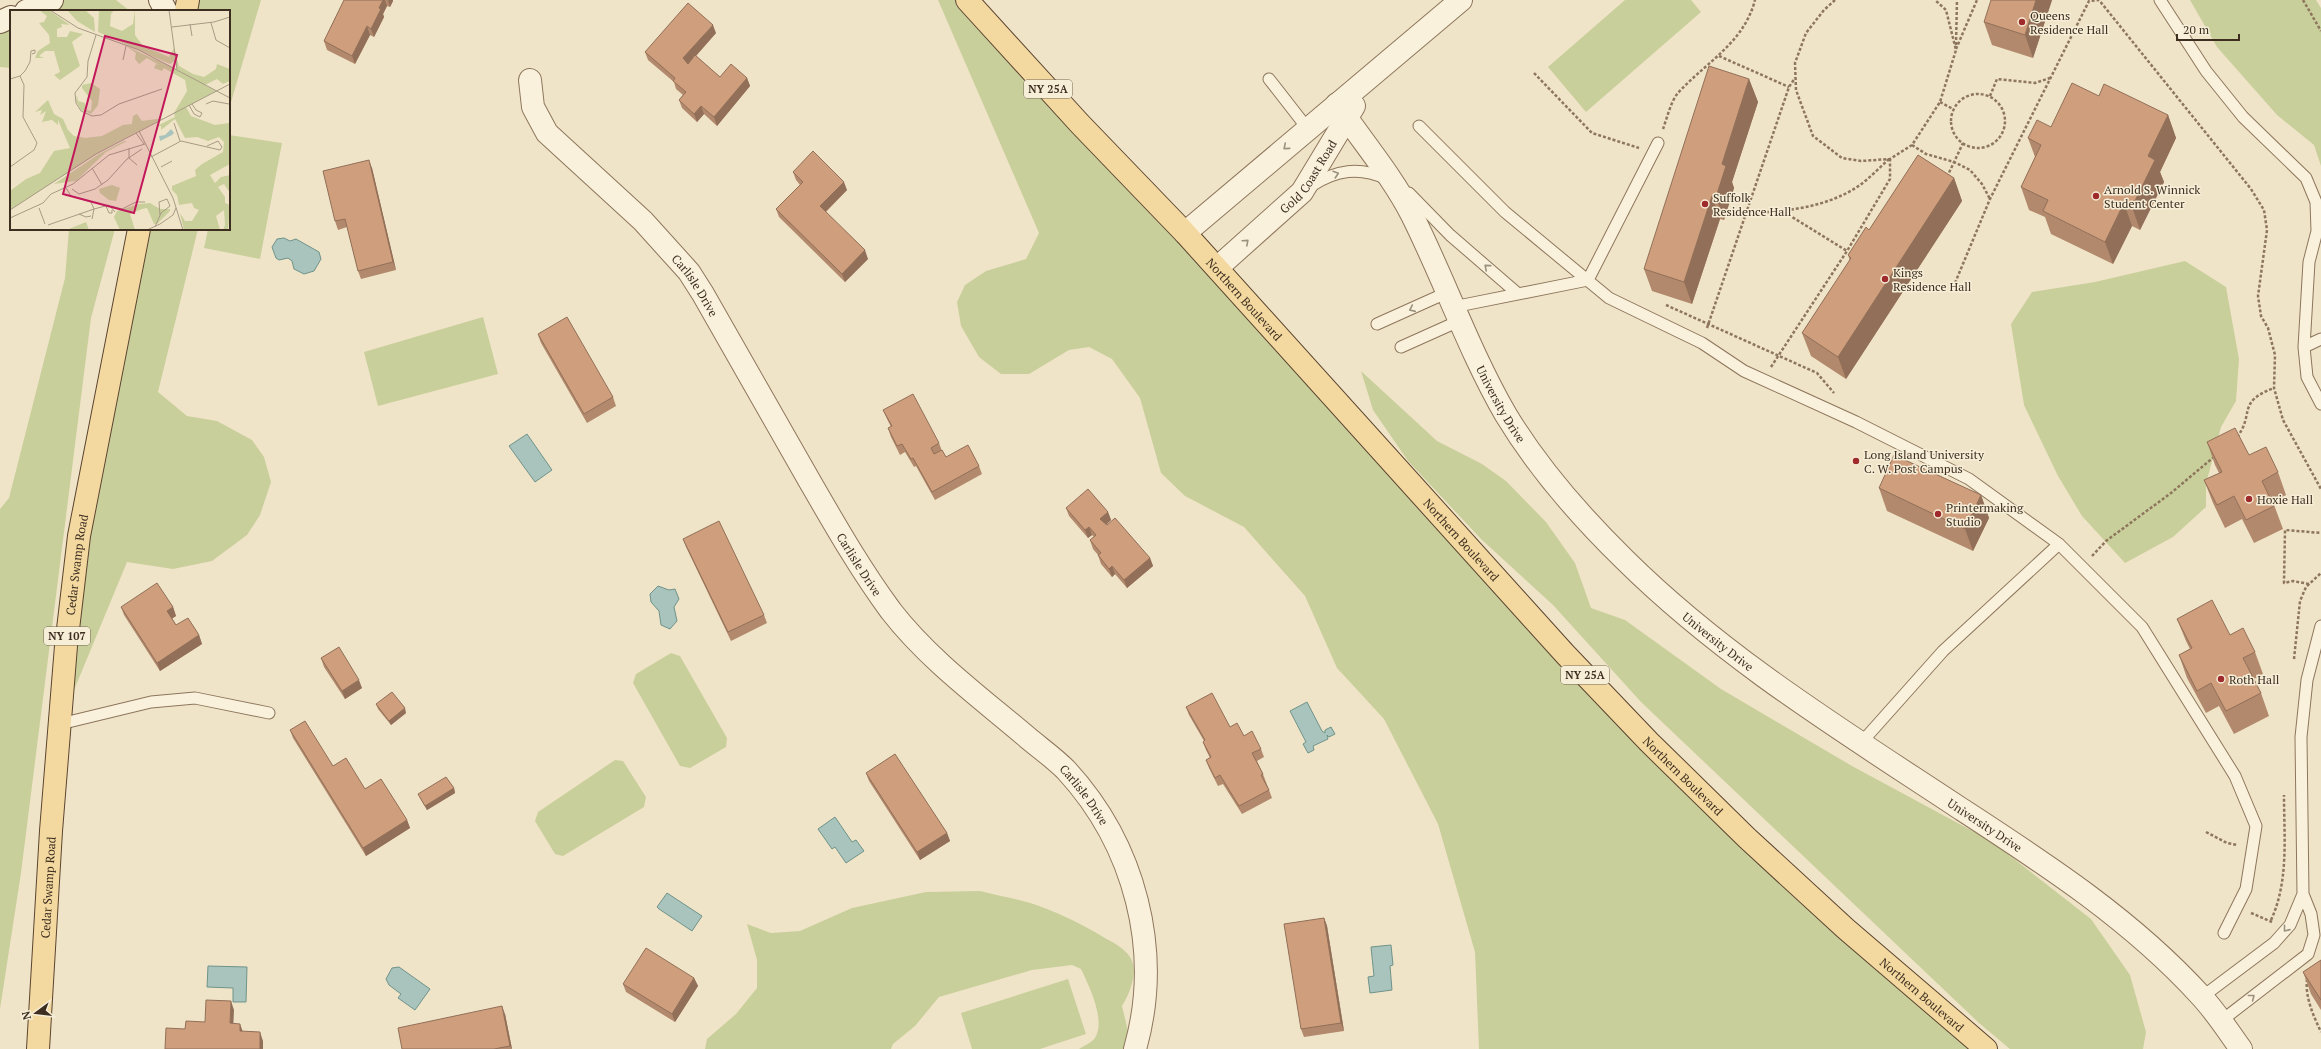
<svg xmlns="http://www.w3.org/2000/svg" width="2321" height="1049" font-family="'PT Serif',serif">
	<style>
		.green { fill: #c9cf9b }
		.water { fill: #a9c4bc; stroke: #6f938a }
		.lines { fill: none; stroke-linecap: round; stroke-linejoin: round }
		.lane-casing { stroke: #8d765c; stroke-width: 13 }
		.street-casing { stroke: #8d765c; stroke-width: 24 }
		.secondary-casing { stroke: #6f573f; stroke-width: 24 }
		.primary-casing { stroke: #5b4430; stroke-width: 24 }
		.path { stroke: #8d765c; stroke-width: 2.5; stroke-dasharray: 3 2; stroke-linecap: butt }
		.lane { stroke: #faf1dc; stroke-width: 11 }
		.street { stroke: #faf1dc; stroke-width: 22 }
		.secondary { stroke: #faf1dc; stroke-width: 22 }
		.primary { stroke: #f3d9a0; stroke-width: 22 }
		.wall { fill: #b2896c }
		.shaded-wall { fill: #916f58 }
		.building { fill: #cf9f7d; stroke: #916f58 }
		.oneway { stroke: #9c907e }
		.poi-dot { fill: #9e2a2b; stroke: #f7eed8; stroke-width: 1.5 }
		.labels { text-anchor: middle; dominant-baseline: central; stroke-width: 3; stroke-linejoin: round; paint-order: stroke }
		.shield { fill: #f7eed8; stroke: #756857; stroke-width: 1 }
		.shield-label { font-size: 11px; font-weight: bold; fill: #3d2e20 }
		.poi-label { font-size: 12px; fill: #3d2e20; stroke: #f7eed8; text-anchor: start }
		.street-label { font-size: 12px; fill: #3d2e20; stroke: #f7eed8 }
		.inset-road { fill: none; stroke: #a89b85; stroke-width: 1 }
		.view { fill: #c2185b; fill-opacity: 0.15; stroke: #c2185b; stroke-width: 2 }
		.inset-edge { fill: none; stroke: #3d2e20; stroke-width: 2 }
	</style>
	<rect width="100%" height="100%" fill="#f0e4c8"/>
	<path class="green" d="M42,0H116L130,11H18Z
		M188,0H261L229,109V11H186Z
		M938,0H967L1565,654L1986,1049H1479L1475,952L1438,824L1384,719L1337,668L1305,596L1244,527L1185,496L1161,473L1140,398L1112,359L1089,347L1069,350L1029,374H1001L979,357L961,326L957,302L965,285L986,271L1026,259L1039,233Z
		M1625,0H1691L1701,12L1586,112L1548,67Z
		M2190,0H2316L2321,8V166L2314,145L2277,115L2217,47Z
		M11,14V68L0,67V18Z
		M229,135L282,143L260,259L204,248L208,229H229Z
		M69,229H115L91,318L21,873L0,1009V509L9,498L65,278Z
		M139,229H198L158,392L187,416L217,421L252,440L264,457L271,482L260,515L247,535L212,561L173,569L127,562L60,724Z
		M2185,261L2226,287L2239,359L2236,401L2221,427L2206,484V507L2173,537L2125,563L2082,516L2058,476L2024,405L2011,324L2032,292L2095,282Z
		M483,317L498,374L378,406L364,352Z
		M1361,371L1437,441L1482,464L1506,481L1546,522L1575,563L1591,608L1625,620L1721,689L1852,766L1991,841L2091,919L2130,975L2146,1032L2143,1049H2010L1979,1023L1641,702L1553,605L1481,539L1408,461L1373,410Z
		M671,653L680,656L727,738L726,747L690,768L680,766L633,683L636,674Z
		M615,760L623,761L646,797L644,807L563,856L555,854L535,821L538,812Z
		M980,891C999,896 1020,899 1039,906C1062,914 1085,926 1105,938C1114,943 1124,948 1130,957C1139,970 1130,994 1122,1006L1128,1031L1125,1049H1079C1084,1046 1092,1042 1095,1038C1106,1020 1089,986 1081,969L1072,965L1032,970L939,997L915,1026L893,1044L891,1049H705L707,1039L736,1014L757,988V960L747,924L771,933L800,931L852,908L926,892Z
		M1068,979L1086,1034L1040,1049H972L961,1013Z"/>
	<path class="water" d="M284,238L290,241L296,239L319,252L321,259L314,271L304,274L294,269L292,261L288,258L279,260L276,258L272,247L277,239Z
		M527,434L552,470L535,482L509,446Z
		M658,586L669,590L675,589L679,599L674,607L677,621L670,629L661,625L659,611L651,602L650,594Z
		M1307,702L1322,731L1325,733V730L1331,727L1335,734L1329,737L1327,735L1328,739L1313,746L1314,750L1308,753L1303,744L1306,742L1290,711Z
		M835,817L852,842L856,840L864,851L846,863L835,847L832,849L818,829Z
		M667,893L702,916L692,931L659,909L657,907Z
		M1391,945L1393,965L1390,966L1392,990L1370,993L1368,977L1374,976L1371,947Z
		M208,966L247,967L246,1002H233V988L207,987Z
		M399,967L430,989L415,1010L398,998L401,994L389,985L386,979L392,968Z"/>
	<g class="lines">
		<g class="lane-casing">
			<path id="lane" d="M2160,0L2206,71L2243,117L2306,178L2316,202L2317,231L2309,262L2304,347
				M1269,79L1308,129
				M1419,126L1505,212L1609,298L1702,343L1744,371L1856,422L1969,479L2059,544L2142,627L2235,776L2256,826L2246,889L2224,933
				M1311,186C1336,170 1359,166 1387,179
				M1409,193L1450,235L1517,293
				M1453,307L1588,280L1658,143
				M1377,324L1446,293
				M2321,339L2304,347L2307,377L2321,404
				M1401,347L1459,321
				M60,724L151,702L195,698L269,713
				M1861,743L1943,651L2059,544
				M2202,997L2274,943L2290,925L2303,894L2301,737L2307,680L2321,626
				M2221,1021L2308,954L2314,935L2311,914L2303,894"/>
		</g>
		<g class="street-casing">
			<g id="street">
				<path id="s1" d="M530,80L533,107L547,133L643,221L689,272L703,294C739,356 773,418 809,480C835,525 860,569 891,611C929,660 981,698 1028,738C1040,748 1054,758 1066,770C1135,845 1163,951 1135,1049"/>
				<path id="s2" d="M1337,104C1362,141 1392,176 1412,215C1445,281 1469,351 1506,415C1538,468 1581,517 1625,560C1724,658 1843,731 1958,807C2044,863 2131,919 2201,996C2216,1012 2228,1031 2241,1049"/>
				<path d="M1185,233L1461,0"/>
				<path id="s3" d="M1217,268L1302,192L1354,106"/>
			</g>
		</g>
		<g class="secondary-casing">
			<path id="secondary" d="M160,0L166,11
				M26,11L52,0
				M0,22L11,17"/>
		</g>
		<g class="primary-casing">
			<g id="primary">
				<path id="s4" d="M967,0L1080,124L1185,233L1565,654L1649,742L1747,838L1846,929L1986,1049"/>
				<path d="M186,11L188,0"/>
				<path id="s5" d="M38,1049L51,831L66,646L79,536L139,229"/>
			</g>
		</g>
		<path class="path" d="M1835,0L1824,10L1806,33L1795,63L1796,90L1813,136L1842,158L1861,161L1890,159L1912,145L1940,102L1956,50L1946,10L1935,0
			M2303,0L2321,31
			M1956,45L1957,0
			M1956,49L1977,0
			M1719,56L1789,87
			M1534,73L1592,133L1639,148
			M1951 121a27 27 0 1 1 54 0a27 27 0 1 1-54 0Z
			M1990,96L1997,79L2035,83L2050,78
			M1940,102L1953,109
			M1663,129C1667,118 1671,101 1678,93C1706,62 1744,43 1755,0
			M1912,145L1926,154L1954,162L1970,170L1982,184L1990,199
			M1947,177L1963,143
			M1784,212L1847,251
			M1746,213C1783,212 1825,208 1857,187C1868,180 1879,168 1889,159
			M1955,283L1990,199L2089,1L2099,0L2251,189L2264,210L2267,230L2258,296L2261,316L2268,328L2275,355L2274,388L2283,420L2321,489
			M1666,305L1817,373L1834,393
			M1707,328L1789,87L1795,78
			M1771,367L1847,251L1890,179V159
			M2237,437C2255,414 2236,402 2274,388
			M2092,556L2106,541L2171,493L2215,456
			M2309,584L2293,581L2284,583L2285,530L2321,533
			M2294,659L2300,601L2306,587L2321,573
			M2206,832L2227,843L2237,845
			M2251,913L2272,922
			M2271,920C2289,881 2284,837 2284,795
			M2307,979C2305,997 2313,1015 2321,1032"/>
		<use href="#lane" class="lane"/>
		<use href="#street" class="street"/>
		<use href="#secondary" class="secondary"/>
		<use href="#primary" class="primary"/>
	</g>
	<path class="wall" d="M344,0H393V1L390,7L387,6L383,14L384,17L374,37L370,35L355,64L327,50L324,41Z
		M2052,0L2033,58L1992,45L1984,22Z
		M716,33L696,56L720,77L747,78L750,86L717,126L704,114L697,122L682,108L679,100L683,95L676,89L674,82L648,60L645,52Z
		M1749,79L1758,102L1732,182L1734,188L1724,220L1720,219L1692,304L1652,291L1644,269Z
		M2099,96L2168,115L2176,138L2160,172L2164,182L2140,230L2132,226L2113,264L2051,234L2045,217L2029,210L2021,187L2035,157L2028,138L2051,127Z
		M372,168L396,270L361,279L358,271L347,227L338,230L335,221Z
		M793,172L847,190L826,212L868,259L845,282L779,217L776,209L800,185L796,180Z
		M1954,178L1962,201L1846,379L1811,356L1802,333L1850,261L1848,255L1869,230Z
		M538,335L613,397L616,406L587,423L541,343Z
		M883,410L939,443L942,451L946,457L979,466L982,474L935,500L916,466L914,467L905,452L900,455L891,437L888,428L891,427L887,419Z
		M2207,442L2278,472L2286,495L2273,502L2283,529L2254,543L2242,519L2225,528L2213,503L2204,480L2219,473L2215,465Z
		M1879,488L1981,495L1989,518L1973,551L1887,511Z
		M1066,508L1108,512L1111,520L1106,525L1150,558L1153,566L1127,588L1115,574L1112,577L1101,564L1098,555L1093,549L1090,540L1094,537L1092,535L1088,538L1069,516Z
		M683,539L764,615L767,623L731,641L686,547Z
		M121,607H173L176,616L172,618L176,625L199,635L202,644L160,671L124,615Z
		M2177,619L2230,635L2255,652L2263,674L2254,679L2261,693L2269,716L2234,734L2219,706L2206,713L2187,678L2179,655L2190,649L2186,641Z
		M321,658L362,688L345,699L324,667Z
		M376,704L406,713L391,725L378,709Z
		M1186,707L1230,727L1244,736L1261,749L1264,757L1257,761L1263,774L1272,798L1242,814L1223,784L1218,786L1209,768L1206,760L1210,758L1206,750L1203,742L1204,741L1189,715Z
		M290,730L333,766L407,820L410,828L366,856L293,738Z
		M866,773L947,833L950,841L920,860L869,781Z
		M454,788L455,793L427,810L420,798L418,794Z
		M1324,918L1327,926L1344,1031L1304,1037L1301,1029Z
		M2321,960V1010L2311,994L2303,972Z
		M694,978L698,986L675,1022L626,992L623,984Z
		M505,1014L512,1049H402Z"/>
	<path class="shaded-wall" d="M383,0H385L387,6L383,14L384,17L374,37L371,29L379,8Z
		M388,0H393V1L390,7Z
		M2036,0H2052L2033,58L2025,35Z
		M713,25L716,33L686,67L683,58Z
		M367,26L370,35L355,64L352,56Z
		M747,78L750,86L717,126L714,117Z
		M1749,79L1758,102L1732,182L1734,188L1724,220L1716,197L1722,164Z
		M701,106L704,114L697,122L694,114Z
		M2168,115L2176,138L2160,172L2164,182L2140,230L2132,207L2148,156Z
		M369,160L372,168L396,270L393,262Z
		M1954,178L1962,201L1846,379L1838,357Z
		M844,182L847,190L823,214L820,206Z
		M1712,196L1720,219L1692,304L1684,282Z
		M2124,203L2132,226L2113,264L2105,242Z
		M865,250L868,259L845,282L842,274Z
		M1981,495L1989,518L1973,551L1965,529Z
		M1108,512L1111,520L1103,527L1100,519Z
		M1089,527L1092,535L1088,538L1085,530Z
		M1150,558L1153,566L1127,588L1124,580Z
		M1112,566L1115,574L1112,577L1109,569Z
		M173,607L176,616L170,620L167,611Z
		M199,635L202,644L160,671L157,663Z
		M359,680L362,688L345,699L342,691Z
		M405,708L406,713L391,725L389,721Z
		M454,788L455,793L427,810L425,806Z
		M407,820L410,828L366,856L363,848Z
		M947,833L950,841L920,860L917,852Z
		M1324,918L1327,926L1344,1031L1341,1023Z
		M694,978L698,986L675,1022L672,1014Z
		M231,1001L234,1010L233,1032L230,1023Z
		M502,1006L505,1014L512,1049L510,1046Z
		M240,1024L243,1032L240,1031Z
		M260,1032L263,1041V1049H260Z"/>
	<path class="building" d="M344,0H383L379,8L381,9L371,29L367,26L352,56L324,41Z
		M1991,0H2036L2025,35L1984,22Z
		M688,3L713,25L683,58L688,64L695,55L720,77L731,64L747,78L714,117L701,106L694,114L679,100L686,92L673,81L675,78L645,52Z
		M1709,66L1749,79L1722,164L1726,166L1716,197L1712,196L1684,282L1644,269Z
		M2072,83L2099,96L2104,84L2168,115L2148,156L2155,160L2132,207L2124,203L2105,242L2043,211L2048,200L2021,187L2041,145L2028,138L2037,120L2051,127Z
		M813,151L844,182L820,206L865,250L842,274L776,209L803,182L793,172Z
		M1918,155L1954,178L1838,357L1802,333L1851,258L1848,255L1866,227L1869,230Z
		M369,160L393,262L358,271L345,219L335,221L323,171Z
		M567,317L613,397L584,414L538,334Z
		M913,394L939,443L931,448L934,454L942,450L946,457L968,445L979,466L932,492L913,458L911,459L902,444L897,446L888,428L892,426L883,410Z
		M2235,428L2249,455L2266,447L2278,472L2262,481L2274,506L2246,520L2234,496L2217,505L2204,480L2222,472L2207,442Z
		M1894,455L1981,495L1965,529L1879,488Z
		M1088,489L1108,512L1100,519L1107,525L1115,518L1150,558L1124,580L1112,566L1109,569L1098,555L1101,553L1090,540L1096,535L1089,527L1085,530L1066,508Z
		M719,521L764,615L728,632L683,539Z
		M157,583L173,607L167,611L176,625L188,618L199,635L157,663L121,607Z
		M2212,600L2230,635L2243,628L2255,652L2243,658L2261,693L2226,711L2211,683L2197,691L2179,655L2192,648L2177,619Z
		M339,647L359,680L342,691L321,658Z
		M392,692L405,708L389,721L376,704Z
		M1212,693L1230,727L1237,723L1244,736L1252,731L1261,749L1252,753L1263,774L1261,775L1269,790L1239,806L1220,775L1215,778L1206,760L1211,757L1203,742L1205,740L1186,707Z
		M305,721L333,766L346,758L365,789L381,779L407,820L363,848L290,730Z
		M895,754L947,833L917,852L866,773Z
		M446,777L454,788L425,806L418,794Z
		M1324,918L1341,1023L1301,1029L1284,924Z
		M646,948L694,978L672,1014L623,984Z
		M2321,960V1000L2303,972Z
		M206,1000L231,1001L230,1023L240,1024V1031L260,1032V1049H165L166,1028L185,1029L186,1021L205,1022Z
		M502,1006L510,1046L494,1049H402L398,1028Z"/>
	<defs><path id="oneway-chevron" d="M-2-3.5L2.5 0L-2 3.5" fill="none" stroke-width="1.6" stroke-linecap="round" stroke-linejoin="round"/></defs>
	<g class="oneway">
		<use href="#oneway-chevron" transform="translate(1286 147) rotate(140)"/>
		<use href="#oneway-chevron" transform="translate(1336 174) rotate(-18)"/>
		<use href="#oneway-chevron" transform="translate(1246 242) rotate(-42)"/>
		<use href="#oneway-chevron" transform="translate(1487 267) rotate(-139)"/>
		<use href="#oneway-chevron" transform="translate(1412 309) rotate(156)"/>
		<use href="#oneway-chevron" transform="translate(2286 929) rotate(129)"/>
		<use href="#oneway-chevron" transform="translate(2252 997) rotate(-38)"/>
	</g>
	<g class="poi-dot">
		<circle cx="2022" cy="22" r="4"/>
		<circle cx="2096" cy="196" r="4"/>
		<circle cx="1705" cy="204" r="4"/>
		<circle cx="1885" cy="279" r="4"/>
		<circle cx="1856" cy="461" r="4"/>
		<circle cx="2249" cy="499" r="4"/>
		<circle cx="1938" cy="514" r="4"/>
		<circle cx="2221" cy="679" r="4"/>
	</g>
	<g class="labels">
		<g class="shield">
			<rect x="1024" y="80" width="48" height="18" rx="3"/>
			<rect x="44" y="627" width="46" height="18" rx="3"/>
			<rect x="1561" y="666" width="48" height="18" rx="3"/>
		</g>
		<g class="shield-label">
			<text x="1048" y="89">NY 25A</text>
			<text x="67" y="636">NY 107</text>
			<text x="1585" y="675">NY 25A</text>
		</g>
		<g class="poi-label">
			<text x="2030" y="15">Queens<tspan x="2030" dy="14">Residence Hall</tspan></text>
			<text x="2104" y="189">Arnold S. Winnick<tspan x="2104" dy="14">Student Center</tspan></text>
			<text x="1713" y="197">Suffolk<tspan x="1713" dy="14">Residence Hall</tspan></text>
			<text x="1893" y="272">Kings<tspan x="1893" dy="14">Residence Hall</tspan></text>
			<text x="1864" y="454">Long Island University<tspan x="1864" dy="14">C. W. Post Campus</tspan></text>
			<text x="2257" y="499">Hoxie Hall</text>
			<text x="1946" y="507">Printermaking<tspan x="1946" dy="14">Studio</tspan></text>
			<text x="2229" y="679">Roth Hall</text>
		</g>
		<g class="street-label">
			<text stroke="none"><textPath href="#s3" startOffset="130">Gold Coast Road</textPath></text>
			<text stroke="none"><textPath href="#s1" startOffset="270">Carlisle Drive</textPath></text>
			<text stroke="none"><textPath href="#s4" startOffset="408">Northern Boulevard</textPath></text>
			<text stroke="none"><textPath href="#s2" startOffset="343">University Drive</textPath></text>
			<text stroke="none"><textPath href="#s4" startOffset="732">Northern Boulevard</textPath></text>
			<text stroke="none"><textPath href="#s1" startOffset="594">Carlisle Drive</textPath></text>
			<text stroke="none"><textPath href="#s5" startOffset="486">Cedar Swamp Road</textPath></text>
			<text stroke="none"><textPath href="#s2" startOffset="667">University Drive</textPath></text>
			<text stroke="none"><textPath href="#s4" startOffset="1056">Northern Boulevard</textPath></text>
			<text stroke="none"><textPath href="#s1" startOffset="918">Carlisle Drive</textPath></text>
			<text stroke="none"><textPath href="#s2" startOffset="991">University Drive</textPath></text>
			<text stroke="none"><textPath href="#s5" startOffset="162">Cedar Swamp Road</textPath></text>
			<text stroke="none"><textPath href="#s4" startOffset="1380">Northern Boulevard</textPath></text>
		</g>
	</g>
	<g transform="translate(10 10)">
		<rect width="220" height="220" fill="#f0e4c8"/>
		<path d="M29,0H39L60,15L51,14L52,17L47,19V27H57L60,21L73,24L62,32L70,56L50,70L44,65L50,62L44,41H35L29,46L34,48H25L28,41L40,33L39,25L29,13L34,12L37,6ZM57,0H75L84,8L85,22L67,11ZM89,0H104L101,4L100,16L112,21L123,14L125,0V25L133,36L159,47L164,38L169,56L183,64L194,67L206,59L207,54L220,59V71L213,74L207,69L195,75L206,81L176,97L181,106L205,115L219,113L220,110V154L200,165L205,173L211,167L220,165V183L214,174L208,177L215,187V193L220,195L218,220H213L215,215L214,200L206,206L210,220H174L170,203L175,211H182L189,200L184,198L182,193L169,195L167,185L162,180V176L186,166L185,160L192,154L213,142L214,132L209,127L198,131L187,127L175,128L165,109L151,120V116H147L165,107L164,103L177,81L175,70L154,58L152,61L144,58L146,54L149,55L137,48L129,54L125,49L126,43L116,36L166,59V50L160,54L88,22ZM81,73L90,79L88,95L81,104L71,100L66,91L67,85L68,91L75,93L76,100L81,101L82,91L72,78V75ZM38,90L44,104L53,109L58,120L64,126L75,128L92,126L113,115L122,114L123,106L127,104L132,111L154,108L93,140L0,200V181L16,169L30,163L44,141L60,138L48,110V115L42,110L32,112L36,101L30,105L32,100L25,102ZM114,131H117L96,142L66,171L44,174L89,144ZM102,175L110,178L106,191L99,190L90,183L89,179ZM140,193L150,199H160V201L147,214H144L137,198L132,199L120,204L125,220H110L104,207L107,201L129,194ZM76,212L79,220H59V219Z" fill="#c9cf9b"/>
		<path d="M161,119L164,123L162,125L150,131L149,126L155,125Z" fill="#a9c4bc"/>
		<path class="inset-road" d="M40,0L68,18L129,40L220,88M159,0L167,59M201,13L206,30L220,38M180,14L182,26M162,17L204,12L220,7M86,25L78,51L77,67L65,83L66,93L71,101L82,106L91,105L109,94L152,79M113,50L116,36M0,69L10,66L15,61L20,52L21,41L25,40V43L22,44M196,94L203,91L219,94M179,95L184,104L190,107L192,103L186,100L182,94M164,113L170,131M129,121L163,188L173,220M126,123L134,134M119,138V148L127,155M141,147L171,131L210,140L212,137L208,131L197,136M0,157L24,140L27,133L13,107L14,75L10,66M151,157L162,151M82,158L92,175M62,179L69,184L85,179L98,170L117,149L132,139M96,196L99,203H102V200M101,196L112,199L126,192H135M29,198L35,214M0,200L86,144L220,74M69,204L76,207L81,206M0,208L33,193L41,184L63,174L99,145L135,134M82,209L84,199L99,195L105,202M38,215L84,199L81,192L61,186L56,178M145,217L151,203L160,196L157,189L149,192L150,205M137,220L150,214L163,205L166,198"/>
		<path class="view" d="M95,26L167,45L124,203L53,184Z"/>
		<rect width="220" height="220" class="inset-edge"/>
	</g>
	<g transform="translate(36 1013) rotate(255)" stroke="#f7eed8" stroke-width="3" paint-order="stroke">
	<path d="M0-3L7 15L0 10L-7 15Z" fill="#3d2e20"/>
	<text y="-6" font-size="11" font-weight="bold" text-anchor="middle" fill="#3d2e20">N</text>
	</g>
	<path d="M2177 34v6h62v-6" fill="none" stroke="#3d2e20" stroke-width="2"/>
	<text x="2183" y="34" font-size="12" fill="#3d2e20" stroke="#f7eed8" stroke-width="3" paint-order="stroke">20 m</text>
</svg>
